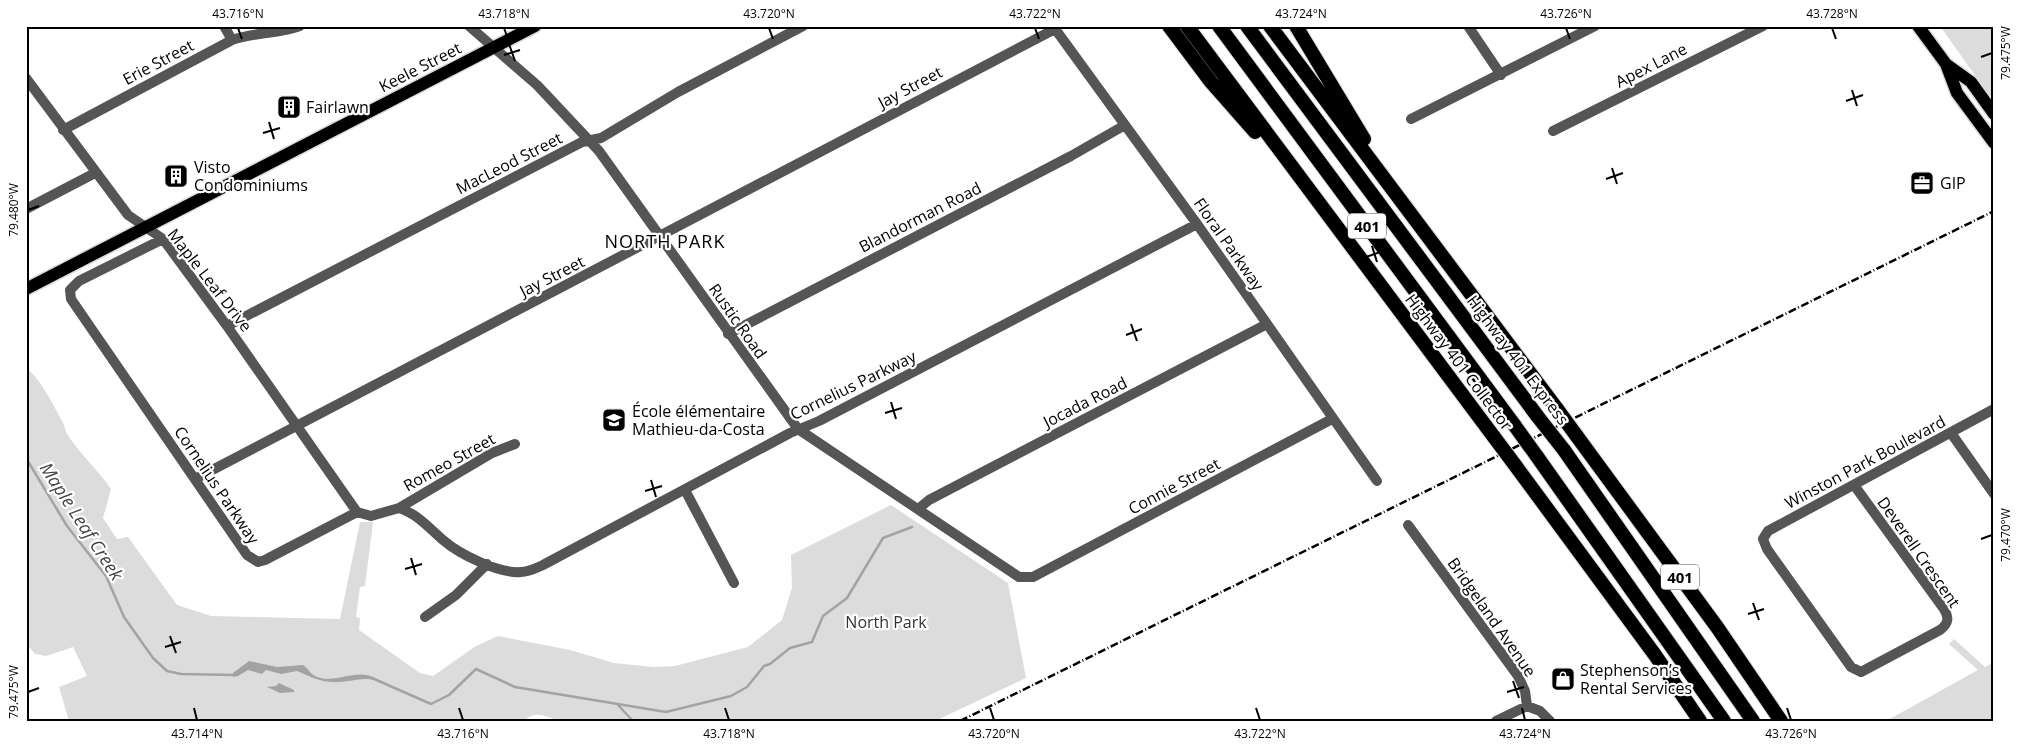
<svg xmlns="http://www.w3.org/2000/svg" width="2020" height="747" font-family="'Open Sans',sans-serif">
	<style>
		.green { fill: #dcdcdc }
		.water { fill: #a3a3a3 }
		.lines { fill: none; stroke-linecap: round; stroke-linejoin: round }
		.stream { stroke: #a3a3a3; stroke-width: 2.5 }
		.major-casing { stroke: #dbdbdb; stroke-width: 15 }
		.highway-casing { stroke: #dbdbdb; stroke-width: 16 }
		.minor { stroke: #555; stroke-width: 10 }
		.major { stroke: #000; stroke-width: 12 }
		.highway { stroke: #000; stroke-width: 14 }
		.rail { stroke: #000; stroke-width: 2.5; stroke-dasharray: 8 2.5 1 2.5; stroke-linecap: butt }
		.highway-bridge-casing { stroke: #dbdbdb; stroke-width: 16; stroke-linecap: butt }
		.highway-bridge { stroke: #000; stroke-width: 14 }
		.ticks { fill: none; stroke: #000; stroke-width: 2 }
		.labels { text-anchor: middle; dominant-baseline: central; stroke-width: 4.5; stroke-linejoin: round; paint-order: stroke }
		.shield { fill: #fff; stroke: #4c4c4c; stroke-width: 1 }
		.shield-label { font-size: 15px; font-weight: bold; fill: #000 }
		.street-label { font-size: 16px; fill: #000; stroke: #fff }
		.poi-label { font-size: 16px; fill: #000; stroke: #fff; text-anchor: start }
		.park-label { font-size: 16px; fill: #333; stroke: #fff }
		.neighbourhood-label { font-size: 18px; letter-spacing: 1px; fill: #000; stroke: #fff }
		.water-label { font-size: 18px; font-style: italic; fill: #444; stroke: #fff }
		.neatline { fill: none; stroke: #000; stroke-width: 2 }
		.ticks-label { font-size: 12px; text-anchor: middle; fill: #000 }
	</style>
	<rect width="100%" height="100%" fill="#fff"/>
	<path class="green" d="M1940,26H1994V102Z
		M26,368C41,379 52,403 61,419C65,425 65,432 69,437C82,456 98,470 111,489L103,518L117,539L128,537L177,605L211,616L340,619L360,522H373L365,586L360,587L356,617L360,618L359,630L420,673L433,676L476,646L498,636L570,650L614,663L653,667L675,666L748,647L782,620L792,588L791,555L891,505L1008,583L1026,678L935,721H558C546,716 535,710 524,721H69L59,687L87,676L73,647L46,656L35,654L26,643Z
		M1954,639L1985,667L1994,662V721H1886L1978,670L1949,644Z"/>
	<path class="water" d="M249,661L277,667L303,665C309,669 310,674 317,677C337,684 356,668 375,678L374,680C361,677 351,682 338,682C322,683 311,677 297,671L281,674L266,670L262,674L248,670L238,676L233,677V673Z
		M279,683L294,690V692L280,693L267,687L276,686Z"/>
	<g class="lines">
		<path class="stream" d="M26,458L67,526L106,576L124,617L153,658L167,671L181,674L235,675
			M372,678L431,704L449,695L476,669L515,687L666,712L731,696L747,687L764,666L770,664L790,648L812,642L823,616L847,598L883,538L912,527
			M618,705L633,721"/>
		<g class="major-casing">
			<path id="major" d="M1918,26L1946,64L1957,93L1994,143
				M1946,64L1971,82L1994,114
				M26,289L535,26"/>
		</g>
		<g class="highway-casing">
			<path id="highway" d="M1169,26L1211,82L1255,132
				M1187,26L1494,437
				M1219,26L1515,426
				M1247,26L1538,417
				M1270,26L1557,409
				M1296,26L1364,139
				M1576,435L1717,627L1781,721
				M1564,450L1753,721
				M1536,455L1724,721
				M1515,465L1655,655L1700,721"/>
		</g>
		<path class="minor" d="M224,26L232,40
			M469,26L537,85L599,151L798,429L1019,577H1033L1332,419
			M1053,26L1197,224L1377,481
			M1468,26L1501,75
			M26,78L128,215L163,239L227,326L357,512
			M1411,119L1595,26
			M63,130L232,40C255,32 278,34 300,26
			M1553,131L1763,26
			M26,209L95,173
			M163,239L79,281L70,290L71,299L247,555L258,562L265,560L357,512L371,516L399,508C416,513 429,528 443,540C459,554 499,574 521,572C529,572 536,568 543,565L790,433L819,421L1197,224
			M227,326L582,142L601,138L678,92L803,26
			M728,334L1071,156L1125,125
			M1951,433L1994,494
			M195,479L1055,29
			M1854,485L1944,609C1949,618 1949,623 1940,630L1861,672L1851,667L1767,549L1763,539L1768,531L1994,409
			M685,490L734,583
			M399,508L492,453L515,444
			M918,509L929,500L1267,324
			M1408,525L1518,676L1525,691L1527,706
			M425,617L456,595L487,564
			M1496,721L1527,706L1540,711L1550,721"/>
		<use href="#major" class="major"/>
		<use href="#highway" class="highway"/>
		<path class="rail" d="M960,721L1994,211"/>
		<g class="highway-bridge-casing">
			<path id="highway-bridge" d="M1557,409L1576,435
				M1538,417L1564,450
				M1515,426L1536,455
				M1494,437L1515,465"/>
		</g>
		<use href="#highway-bridge" class="highway-bridge"/>
	</g>
	<path class="ticks" d="M238,28L242,39M504,28L508,39M769,28L773,39M1035,28L1039,39M1301,28L1305,39M1566,28L1570,39M1832,28L1836,39M509,44L515,61M504,55L520,50M1981,57L1992,53M1852,90L1857,106M1846,101L1863,95M269,122L274,139M263,133L280,128M1612,168L1617,184M1606,179L1623,173M28,210L39,206M1372,246L1377,262M1366,257L1383,251M1131,324L1137,341M1126,335L1142,329M891,402L896,419M885,413L902,408M651,480L656,497M645,491L662,486M1981,539L1992,535M411,558L416,575M405,569L422,564M1753,603L1759,620M1748,614L1764,609M170,636L176,653M165,647L181,642M1513,681L1519,698M28,692L39,688M1507,692L1524,687M194,708L197,720M459,708L463,720M725,708L729,720M990,708L994,720M1256,708L1260,720M1522,708L1525,720M1787,708L1791,720"/>
	<defs>
		<g id="building-square" transform="scale(1.25)"><rect x="-9" y="-9" width="18" height="18" rx="4" fill="#000" stroke="#fff"/><path d="M-4-6H4V6H1V3H-1V6H-4ZM-2.5-4.3h1.7v1.8h-1.7ZM.8-4.3h1.7v1.8H.8ZM-2.5-1h1.7V.8h-1.7ZM.8-1h1.7V.8H.8Z" fill="#fff"/></g>
		<g id="office-square" transform="scale(1.25)"><rect x="-9" y="-9" width="18" height="18" rx="4" fill="#000" stroke="#fff"/><path d="M-6-3h4V-5.5h4V-3h4V5H-6ZM-1-4.5V-3h2v-1.5ZM-6 0V1H6V0Z" fill="#fff"/></g>
		<g id="school-square" transform="scale(1.25)"><rect x="-9" y="-9" width="18" height="18" rx="4" fill="#000" stroke="#fff"/><path d="M0-5L7-2L0 1L-7-2ZM-4 1L0 2.5L4 1V4Q0 6-4 4Z" fill="#fff"/></g>
		<g id="shop-square" transform="scale(1.25)"><rect x="-9" y="-9" width="18" height="18" rx="4" fill="#000" stroke="#fff"/><path d="M-5-2.5h2.3a2.7 3.5 0 0 1 5.4 0H5L5.5 6h-11ZM-1.5-2.5h3a1.5 2.3 0 0 0-3 0Z" fill="#fff"/></g>
	</defs>
	<g fill-rule="evenodd">
		<use href="#building-square" x="289" y="107"/>
		<use href="#building-square" x="176" y="176"/>
		<use href="#office-square" x="1922" y="183"/>
		<use href="#school-square" x="614" y="420"/>
		<use href="#shop-square" x="1563" y="679"/>
	</g>
	<g class="labels">
		<g class="shield">
			<rect x="1348" y="213.5" width="38" height="25" rx="4"/>
			<rect x="1661" y="564.5" width="38" height="25" rx="4"/>
		</g>
		<g class="shield-label">
			<text x="1367" y="226">401</text>
			<text x="1680" y="577">401</text>
		</g>
		<g class="street-label">
			<text transform="translate(158 62) rotate(-28)">Erie Street</text>
			<text transform="translate(1651 65) rotate(-27)">Apex Lane</text>
			<text transform="translate(420 67) rotate(-27)">Keele Street</text>
			<text transform="translate(910 87) rotate(-28)">Jay Street</text>
			<text transform="translate(509 163) rotate(-27)">MacLeod Street</text>
			<text transform="translate(920 217) rotate(-27)">Blandorman Road</text>
			<text transform="translate(1229 244) rotate(55)">Floral Parkway</text>
			<text transform="translate(552 276) rotate(-27)">Jay Street</text>
			<text transform="translate(210 280) rotate(52)">Maple Leaf Drive</text>
			<text transform="translate(738 321) rotate(55)">Rustic Road</text>
			<text transform="translate(1518 360) rotate(53)">Highway 401 Express</text>
			<text transform="translate(1459 362) rotate(53)">Highway 401 Collector</text>
			<text transform="translate(853 385) rotate(-26)">Cornelius Parkway</text>
			<text transform="translate(1085 402) rotate(-27)">Jocada Road</text>
			<text transform="translate(449 462) rotate(-29)">Romeo Street</text>
			<text transform="translate(1865 462) rotate(-28)">Winston Park Boulevard</text>
			<text transform="translate(217 485) rotate(56)">Cornelius Parkway</text>
			<text transform="translate(1174 486) rotate(-28)">Connie Street</text>
			<text transform="translate(1919 552) rotate(55)">Deverell Crescent</text>
			<text transform="translate(1492 617) rotate(55)">Bridgeland Avenue</text>
		</g>
		<g class="poi-label">
			<text x="306" y="107">Fairlawn</text>
			<text x="194" y="167">Visto<tspan x="194" dy="18">Condominiums</tspan></text>
			<text x="1940" y="183">GIP</text>
			<text x="632" y="411">École élémentaire<tspan x="632" dy="18">Mathieu-da-Costa</tspan></text>
			<text x="1580" y="670">Stephenson’s<tspan x="1580" dy="18">Rental Services</tspan></text>
		</g>
		<g class="park-label">
			<text x="886" y="622">North Park</text>
		</g>
		<g class="neighbourhood-label">
			<text x="665" y="241">NORTH PARK</text>
		</g>
		<g class="water-label">
			<text transform="translate(82 521) rotate(57)">Maple Leaf Creek</text>
		</g>
	</g>
	<rect width="2020" height="747" fill="none" stroke="#ffffff" stroke-width="55"/>
	<rect x="28" y="28" width="1964" height="692" class="neatline"/>
	<g class="ticks-label">
		<text x="238" y="18">43.716°N</text>
		<text x="504" y="18">43.718°N</text>
		<text x="769" y="18">43.720°N</text>
		<text x="1035" y="18">43.722°N</text>
		<text x="1301" y="18">43.724°N</text>
		<text x="1566" y="18">43.726°N</text>
		<text x="1832" y="18">43.728°N</text>
		<text transform="translate(2006 53) rotate(-90)" y="4">79.475°W</text>
		<text transform="translate(14 210) rotate(-90)" y="4">79.480°W</text>
		<text transform="translate(2006 535) rotate(-90)" y="4">79.470°W</text>
		<text transform="translate(14 692) rotate(-90)" y="4">79.475°W</text>
		<text x="197" y="738">43.714°N</text>
		<text x="463" y="738">43.716°N</text>
		<text x="729" y="738">43.718°N</text>
		<text x="994" y="738">43.720°N</text>
		<text x="1260" y="738">43.722°N</text>
		<text x="1525" y="738">43.724°N</text>
		<text x="1791" y="738">43.726°N</text>
	</g>
</svg>
